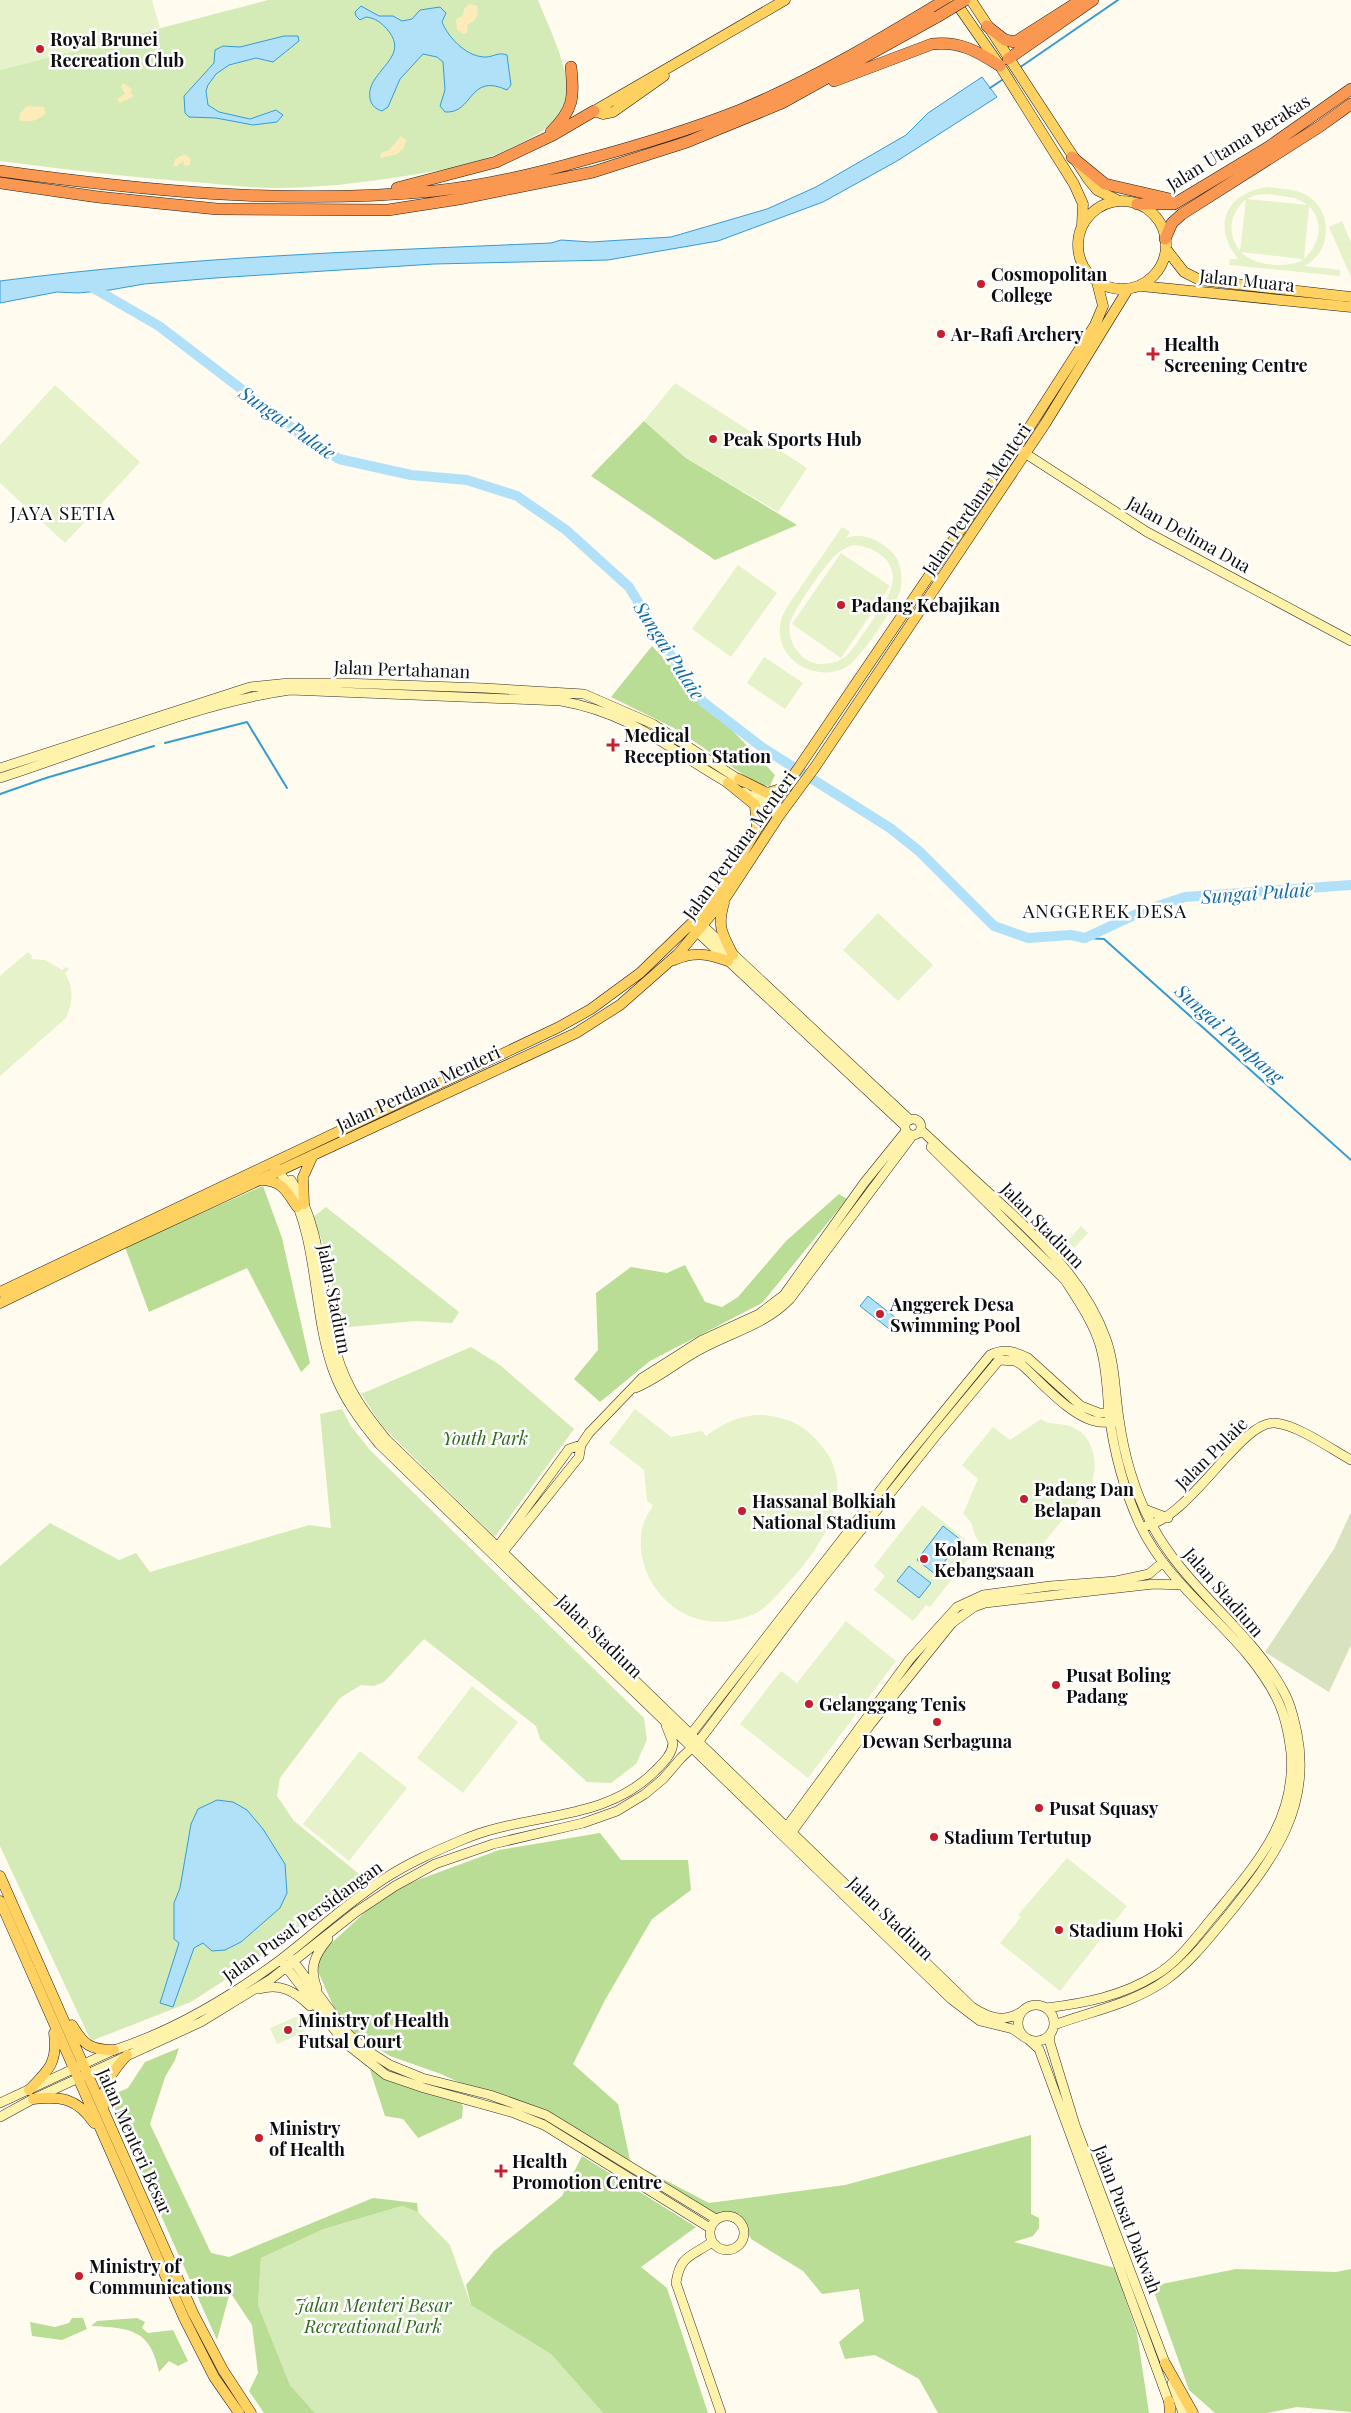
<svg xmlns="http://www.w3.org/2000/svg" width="1351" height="2413" font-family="'Playfair Display',serif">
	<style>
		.green { fill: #d4ebb7 }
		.forest { fill: #b9dd95 }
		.sand { fill: #fdebb9 }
		.cemetery { fill: #d8e2bf }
		.pitch { fill: #e6f2c9; fill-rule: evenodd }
		.water { fill: #b1e1f9; stroke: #359bd3 }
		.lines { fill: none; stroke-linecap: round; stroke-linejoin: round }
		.stream { stroke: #359bd3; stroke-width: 2 }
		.river { stroke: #b1e1f9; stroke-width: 10 }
		.secondary-casing { stroke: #303030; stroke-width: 10 }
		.primary-casing { stroke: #1f1f1f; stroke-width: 11 }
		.highway-casing { stroke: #1f1f1f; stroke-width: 12 }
		.secondary { stroke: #fff2aa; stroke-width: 9 }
		.primary { stroke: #fed160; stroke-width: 10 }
		.highway { stroke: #fa9852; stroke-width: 11 }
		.highway-bridge-casing { stroke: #1f1f1f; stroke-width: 12; stroke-linecap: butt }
		.highway-bridge { stroke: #fa9852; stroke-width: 11 }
		.poi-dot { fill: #c51f2e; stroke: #fff; stroke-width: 2 }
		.labels { text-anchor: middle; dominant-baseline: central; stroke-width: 5; stroke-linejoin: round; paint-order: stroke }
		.poi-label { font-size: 18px; font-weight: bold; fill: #0e0e0e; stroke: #fff; text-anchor: start }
		.street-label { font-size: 18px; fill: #0e0e0e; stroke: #fff }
		.park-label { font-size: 18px; font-style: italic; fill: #2f691b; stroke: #fff }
		.water-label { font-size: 19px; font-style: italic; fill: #116ba6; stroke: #fff }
		.neighbourhood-label { font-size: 19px; letter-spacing: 1px; fill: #0e0e0e; stroke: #fff }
	</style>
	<rect width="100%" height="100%" fill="#fffbef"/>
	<path class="green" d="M268,0H538C548,26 571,70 566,97C562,122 538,135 517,145C478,165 448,169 405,176C362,183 318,188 274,188C252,188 229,185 206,183C137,178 69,170 0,161V70Z
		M326,1207L459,1312L452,1323L415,1321L339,1328L326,1251L313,1217Z
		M471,1347L500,1365L574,1429L495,1537L383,1427L361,1394Z
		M342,1409L351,1426L370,1450L644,1718L647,1740L636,1764L611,1783L587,1782L540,1739L536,1726L424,1639L384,1682L374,1686L361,1685L340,1698L280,1778L277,1796L294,1821L364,1878L248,1965L191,2002L91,2041L0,1846V1566L50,1523L119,1560L136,1553L150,1572L309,1525L331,1528L320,1414Z
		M402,2206L418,2212L450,2245L471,2305L551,2354L603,2413H315L290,2385L258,2305L261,2258L324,2229Z"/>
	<path class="forest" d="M644,421L686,458L797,525L715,560L591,476Z
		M652,646L775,775L770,786L759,785L674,728L611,697Z
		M263,1186L282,1238L310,1363L301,1372L247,1268L149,1312L125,1247Z
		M839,1194L847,1199L762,1303L650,1361L600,1402L574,1379L598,1350L596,1293L631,1267L667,1273L685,1265L705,1302L722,1307L738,1297L786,1241Z
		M600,1833L621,1860H688L691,1890L652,1919L605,2000L573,2064L618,2104L630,2160L441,2074L390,2056L342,2026L313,1960L388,1891L499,1850Z
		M179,2048L175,2060L165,2077L150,2124L211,2253L229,2257L373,2198L417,2203L418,2212L402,2206L324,2229L261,2258L258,2305L290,2385L315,2413H264L249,2391L258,2373L252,2325L230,2292L217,2340L119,2122L110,2096L128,2088L145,2062Z
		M382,2067L453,2092L463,2106L462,2118L418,2138L403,2119L385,2116L370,2070Z
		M1031,2135V2214L1039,2218V2228L1033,2236L1014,2242L1115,2268L1137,2333L1149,2413H938L919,2379L875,2355L845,2359L839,2342L864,2321L859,2289L822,2294L803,2271L751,2239L740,2214L714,2213L644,2169L709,2203L845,2185Z
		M582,2156L696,2227L641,2267L667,2288L708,2413H603L551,2354L471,2305L466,2285L494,2251L562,2196Z
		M1236,2269L1336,2272L1351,2269V2412L1297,2407L1267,2413H1215L1189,2390L1152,2286Z
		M72,2318H83L87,2329L62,2340L32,2336L30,2322L55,2327L69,2323Z
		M137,2318L145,2322L142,2328L148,2333L173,2330L188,2361L178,2366L169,2361L159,2372C150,2329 131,2328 91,2326L97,2321Z"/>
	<path class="sand" d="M469,4L477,6L478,14L474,21L467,25L468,32L463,34L457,30L456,19L462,16L464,9Z
		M123,83L132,89L131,93L134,96L120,103L117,99L125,94L121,87Z
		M27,106L44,107L46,113C39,121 28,123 19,120L20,113Z
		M401,136L406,140L404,148L397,154L381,158L380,157L382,152L389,150Z
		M185,154L191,159L190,165L184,166L183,161L177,166H173L175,159Z"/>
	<path class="cemetery" d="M1351,1512V1645L1329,1692L1265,1652L1334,1549Z"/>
	<path class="pitch" d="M0,0H152L160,28L0,70Z
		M1268,187C1281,189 1295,189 1306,195C1328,206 1332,238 1317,256C1313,260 1309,263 1305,266L1340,270V276L1229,265L1230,259H1238C1212,226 1225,193 1268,187ZM1268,194L1295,198L1308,205L1247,199L1256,195ZM1245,200H1246L1240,251C1227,234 1229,215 1245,200ZM1309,206C1325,223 1320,244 1304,259ZM1241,252L1302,259L1303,260C1286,269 1255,266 1241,252Z
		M1342,221L1351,242V277L1329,227Z
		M675,383L807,468L778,512L686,458L644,421Z
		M55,385L140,462L65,543L0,483V445Z
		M842,527L850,532L846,538C863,532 879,540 891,551C900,560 903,574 901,587C899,603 859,661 845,668C814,683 772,658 781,621C782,616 785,611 787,607ZM853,545C875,546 900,562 891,588C887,602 876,614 868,627C860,637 853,652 842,659C835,663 828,664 820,664C813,664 805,660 800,654C792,646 788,635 790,623C793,610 828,560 839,552C843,549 848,547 853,545Z
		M841,553L890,586L841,658L792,624Z
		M738,565L777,593L731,657L692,629Z
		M764,657L803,683L785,709L747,683Z
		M878,913L933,965L898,1001L843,950Z
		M28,952L32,956L31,959L45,960L62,970L66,967L69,969L65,973C74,988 73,1002 66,1018L0,1076V976Z
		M1081,1226L1088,1233L1074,1248L1067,1241Z
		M635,1409L671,1437L702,1431L706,1436C732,1417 756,1409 787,1420C800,1424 811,1433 820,1444C861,1489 821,1548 788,1583C779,1593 769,1605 758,1612C739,1622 715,1625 695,1618C658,1606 633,1564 643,1525C645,1518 650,1511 653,1505L647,1501L644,1470L609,1443Z
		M1041,1419C1050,1425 1055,1423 1066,1425C1093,1431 1100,1462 1091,1485L1041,1546C1021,1562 990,1563 976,1537C971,1526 974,1523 963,1514L978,1479L962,1465L993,1427L1010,1440Z
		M922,1505L965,1539L963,1543L974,1551L930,1607L926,1605L913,1621L874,1590L885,1576L874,1566Z
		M846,1621L896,1661L808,1778L740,1724L781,1671L797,1683Z
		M472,1686L518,1722L463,1793L417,1758Z
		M360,1751L407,1788L349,1861L303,1824Z
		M1067,1858L1127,1906L1060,1991L1000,1943L1021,1917L1018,1915Z
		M298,2016L305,2032L277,2044L270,2028Z"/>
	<path class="water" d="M361,6L379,16H393L402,21L412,19L420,10L440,7L446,13L442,22C449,39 468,58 487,57C495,56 499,52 507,55L511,85L507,90C468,72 474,114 445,112L440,106L445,90L443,62L437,57L423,54L400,79L388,107L382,111C367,107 367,90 375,79C387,61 406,50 386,28C380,22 375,18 366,17L360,20L356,16L355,12Z
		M284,36H298L299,41L273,62L256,58L229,65L216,74L208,85L206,91L208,105L219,112L250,119L276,110L283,115L277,122L253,125L216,118L189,117L185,113L184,96L214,63L215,50L223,46L240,47Z
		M982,77L997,97L897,161L823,202L718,241L608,260L434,264L215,278L144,284L110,290L78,293L57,292L0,303V281C183,257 367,251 551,243L561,240L591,242L671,237L767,209L816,187L906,135L928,113Z
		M868,1296L901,1322L893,1332L860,1306Z
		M943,1526L961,1540L935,1574L917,1560Z
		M909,1566L931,1583L919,1598L897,1581Z
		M217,1800L233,1802L247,1810L263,1829L285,1864L287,1893L280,1908L241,1942L225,1950L212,1951L203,1943L194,1948L173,2007L160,2003L179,1943L174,1939V1903L180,1888L191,1824L198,1809Z"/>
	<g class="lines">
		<path class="stream" d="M1019,68L1118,0
			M990,88L1005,78
			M165,743L247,722L287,788
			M0,794L46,778L154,746
			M1085,938L1104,939L1351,1160"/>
		<path class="river" d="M88,285L159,326L308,440L339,459L411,475L467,480L517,496L566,530L629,587L673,659L703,702L763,748L890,828L919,851L994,926L1028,938L1071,935L1085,938L1143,911L1185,897L1351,885"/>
		<g class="secondary-casing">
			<path id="secondary" d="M1020,450L1147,532L1351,641
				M0,768L250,687L289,683H343L484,688L584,694L653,724L743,782
				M0,778C94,748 193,704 290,690L561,701C635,714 670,751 733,786
				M756,791L780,808
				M744,792L775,813
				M699,922L910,1120
				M693,928L905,1126
				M905 1127a8 8 0 1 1 16 0a8 8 0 1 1-16 0Z
				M921,1130C951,1158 980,1185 1010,1212C1050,1250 1087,1286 1106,1339C1115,1364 1115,1393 1119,1419C1124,1455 1134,1490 1151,1523C1184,1588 1252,1630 1285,1694C1292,1707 1294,1720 1297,1733C1312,1808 1273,1859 1229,1914C1209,1938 1191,1962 1166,1980C1132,2004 1092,2011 1054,2025
				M931,1147L1065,1280C1078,1300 1093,1322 1100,1345C1107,1368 1107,1391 1109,1414C1114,1453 1124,1490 1140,1525C1172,1593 1244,1632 1277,1699C1285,1715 1289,1736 1291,1753C1296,1820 1257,1863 1217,1912C1198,1934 1181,1960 1156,1975C1122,1996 1086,2003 1046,2008
				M275,1166C279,1173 285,1179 288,1185C319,1241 312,1311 333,1370C343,1398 360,1421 379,1444L951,1999L980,2021L1013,2029L1024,2037
				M291,1180C321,1224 321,1285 332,1335C341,1379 358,1405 386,1439L972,2007C989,2018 1004,2023 1021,2012
				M635,1388C658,1379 678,1361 701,1349C732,1332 765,1325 790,1299L912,1136
				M1144,1509L1168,1518
				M1146,1526C1192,1516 1241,1420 1275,1423C1298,1425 1331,1449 1351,1460
				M494,1552L569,1449L581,1445
				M499,1557L579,1457L581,1445L589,1433L642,1378L702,1340L759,1314L784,1295L864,1183L906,1131
				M688,1738L900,1465L990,1355C1004,1348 1014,1351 1028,1358L1081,1406L1099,1413L1115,1412
				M783,1832L910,1659L957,1607L983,1595L1050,1586L1116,1581L1149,1574L1163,1562
				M789,1836L870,1725L952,1623L974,1607L985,1603L1154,1584L1181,1585
				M291,1958L348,2034L368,2051L390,2065L422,2078L490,2095L546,2115L716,2219
				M283,1963L344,2042L386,2075L424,2088L514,2113L544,2125L710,2228
				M317,1988C309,1968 314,1956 328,1939
				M259,1989C281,1983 294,1991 310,2006
				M1018 2023a18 18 0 1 1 36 0a18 18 0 1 1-36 0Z
				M1050,2034V2043L1075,2125L1167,2368
				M1028,2039L1039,2049L1171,2408
				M0,2103L114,2050C173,2031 230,1997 280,1960C315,1933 347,1903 384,1879C408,1863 436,1851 462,1840C525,1812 604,1823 655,1771C663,1763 672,1755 673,1743L666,1725
				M0,2117L33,2099L201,2022L271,1979L356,1912L395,1886L435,1864L493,1844L583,1823L617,1811L645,1794L663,1779L681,1758L699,1741L807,1598L935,1437L999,1360L1015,1361L1022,1365C1042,1383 1073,1419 1099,1422C1106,1423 1113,1422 1119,1421
				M710 2233a17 17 0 1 1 34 0a17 17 0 1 1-34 0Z
				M712,2242C691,2257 680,2255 676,2283L721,2413
				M1172,2383L1183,2413"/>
		</g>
		<g class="primary-casing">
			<path id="primary" d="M954,0L1000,66L1074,184L1083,204L1082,225
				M971,0L1088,179L1097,190L1119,201
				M594,111L785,0
				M594,111L603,114L613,112L664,76
				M1078 245a44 44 0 1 1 88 0a44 44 0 1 1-88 0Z
				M1166,249L1184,272L1200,280L1351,297
				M1141,286L1351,307
				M739,779L767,793L787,787
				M728,783L755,805L757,829
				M724,903C717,927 722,933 733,955
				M674,960C694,951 708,954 728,961
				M262,1180C283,1181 286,1191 297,1207
				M304,1204L303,1177L313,1155
				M0,1292L559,1027L591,1009L640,973L696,919L724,885L757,829L1016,448L1095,325L1103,306L1097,282
				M0,1303L111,1249L576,1033L620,1005L678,954L726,897L779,816L815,767L1045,424L1128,289
				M0,1876L193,2313L223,2370L251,2413
				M0,1901L184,2318L214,2377L239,2413
				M72,2025C84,2045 90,2050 114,2050
				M29,2090C49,2070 58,2062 54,2033
				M33,2099C61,2096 77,2098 94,2123
				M104,2106C102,2084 113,2071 127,2055
				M1165,2363L1193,2413
				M1169,2401L1170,2413"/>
		</g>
		<g class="highway-casing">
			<path id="highway" d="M987,26L1005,40L1015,42L1081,0
				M1008,59L1093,0
				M834,81L932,44C960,41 977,51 1000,66
				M551,132C574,109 574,98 571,67
				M1072,157L1105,184L1170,199
				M0,171C144,191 288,205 434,191C485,186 535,174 584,160C637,146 689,130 740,110C811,81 879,40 945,0
				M0,183L98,197L217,209L388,210L459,199L593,172L687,142L782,103L937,17
				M397,188L496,162L553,135L594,111
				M1137,204H1174L1267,148L1351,89
				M1165,239L1172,223L1182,214L1319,127L1351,104"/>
		</g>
		<use href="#secondary" class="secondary"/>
		<use href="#primary" class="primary"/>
		<use href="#highway" class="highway"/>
		<g class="highway-bridge-casing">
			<path id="highway-bridge" d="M937,17L965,0"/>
		</g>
		<use href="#highway-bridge" class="highway-bridge"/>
	</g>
	<g class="poi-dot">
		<circle cx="40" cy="49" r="5"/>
		<circle cx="981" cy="284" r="5"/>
		<circle cx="941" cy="334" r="5"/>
		<path d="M1150.5 346.5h5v5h5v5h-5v5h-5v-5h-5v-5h5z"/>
		<circle cx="713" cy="439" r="5"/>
		<circle cx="841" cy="605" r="5"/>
		<path d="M610.5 737.5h5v5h5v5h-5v5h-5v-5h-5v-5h5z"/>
		<circle cx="880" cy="1314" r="5"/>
		<circle cx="1024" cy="1499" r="5"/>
		<circle cx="742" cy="1511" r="5"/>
		<circle cx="924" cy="1559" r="5"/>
		<circle cx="1056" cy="1685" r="5"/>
		<circle cx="809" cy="1704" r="5"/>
		<circle cx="937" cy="1722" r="5"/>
		<circle cx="1039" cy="1808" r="5"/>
		<circle cx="934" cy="1837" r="5"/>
		<circle cx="1059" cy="1930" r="5"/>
		<circle cx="288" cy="2030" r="5"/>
		<circle cx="259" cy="2138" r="5"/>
		<path d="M498.5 2163.5h5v5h5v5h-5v5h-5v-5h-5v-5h5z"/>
		<circle cx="79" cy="2276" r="5"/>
	</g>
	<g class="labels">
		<g class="poi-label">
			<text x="50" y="39">Royal Brunei<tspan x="50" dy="21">Recreation Club</tspan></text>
			<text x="991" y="274">Cosmopolitan<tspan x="991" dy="21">College</tspan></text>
			<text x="951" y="334">Ar-Rafi Archery</text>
			<text x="1164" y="344">Health<tspan x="1164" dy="21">Screening Centre</tspan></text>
			<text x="723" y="439">Peak Sports Hub</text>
			<text x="851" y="605">Padang Kebajikan</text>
			<text x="624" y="735">Medical<tspan x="624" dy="21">Reception Station</tspan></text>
			<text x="890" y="1304">Anggerek Desa<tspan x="890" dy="21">Swimming Pool</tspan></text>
			<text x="1034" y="1489">Padang Dan<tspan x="1034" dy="21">Belapan</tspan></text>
			<text x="752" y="1501">Hassanal Bolkiah<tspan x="752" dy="21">National Stadium</tspan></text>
			<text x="934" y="1549">Kolam Renang<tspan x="934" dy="21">Kebangsaan</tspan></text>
			<text x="1066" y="1675">Pusat Boling<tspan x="1066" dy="21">Padang</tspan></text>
			<text x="819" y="1704">Gelanggang Tenis</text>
			<text x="937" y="1741" text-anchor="middle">Dewan Serbaguna</text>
			<text x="1049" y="1808">Pusat Squasy</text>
			<text x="944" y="1837">Stadium Tertutup</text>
			<text x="1069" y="1930">Stadium Hoki</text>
			<text x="298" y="2020">Ministry of Health<tspan x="298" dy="21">Futsal Court</tspan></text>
			<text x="269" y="2128">Ministry<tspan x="269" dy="21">of Health</tspan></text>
			<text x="512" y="2161">Health<tspan x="512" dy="21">Promotion Centre</tspan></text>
			<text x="89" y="2266">Ministry of<tspan x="89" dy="21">Communications</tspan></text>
		</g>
		<g class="street-label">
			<text transform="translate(1238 142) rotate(-32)">Jalan Utama Berakas</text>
			<text transform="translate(1247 280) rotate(6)">Jalan Muara</text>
			<text transform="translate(976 499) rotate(-56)">Jalan Perdana Menteri</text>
			<text transform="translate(1189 534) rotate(29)">Jalan Delima Dua</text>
			<text transform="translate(402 669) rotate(2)">Jalan Pertahanan</text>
			<text transform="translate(739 845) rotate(-54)">Jalan Perdana Menteri</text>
			<text transform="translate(418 1088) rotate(-25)">Jalan Perdana Menteri</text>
			<text transform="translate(1043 1225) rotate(46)">Jalan Stadium</text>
			<text transform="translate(335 1299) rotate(79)">Jalan Stadium</text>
			<text transform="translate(1211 1453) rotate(-45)">Jalan Pulaie</text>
			<text transform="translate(1224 1592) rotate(49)">Jalan Stadium</text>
			<text transform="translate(600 1636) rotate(44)">Jalan Stadium</text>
			<text transform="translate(891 1918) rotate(44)">Jalan Stadium</text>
			<text transform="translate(302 1921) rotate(-36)">Jalan Pusat Persidangan</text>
			<text transform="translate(135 2141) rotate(66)">Jalan Menteri Besar</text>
			<text transform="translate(1128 2219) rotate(69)">Jalan Pusat Dakwah</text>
		</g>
		<g class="park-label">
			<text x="485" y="1438">Youth Park</text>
			<text x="373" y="2305">Jalan Menteri Besar<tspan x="373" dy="21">Recreational Park</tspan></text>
		</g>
		<g class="water-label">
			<text transform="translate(288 422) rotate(35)">Sungai Pulaie</text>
			<text transform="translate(670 650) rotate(57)">Sungai Pulaie</text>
			<text transform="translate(1257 892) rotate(-4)">Sungai Pulaie</text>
			<text transform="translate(1230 1033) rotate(42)">Sungai Pampang</text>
		</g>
		<g class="neighbourhood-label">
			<text x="63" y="512">JAYA SETIA</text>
			<text x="1105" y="910">ANGGEREK DESA</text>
		</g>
	</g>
</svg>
